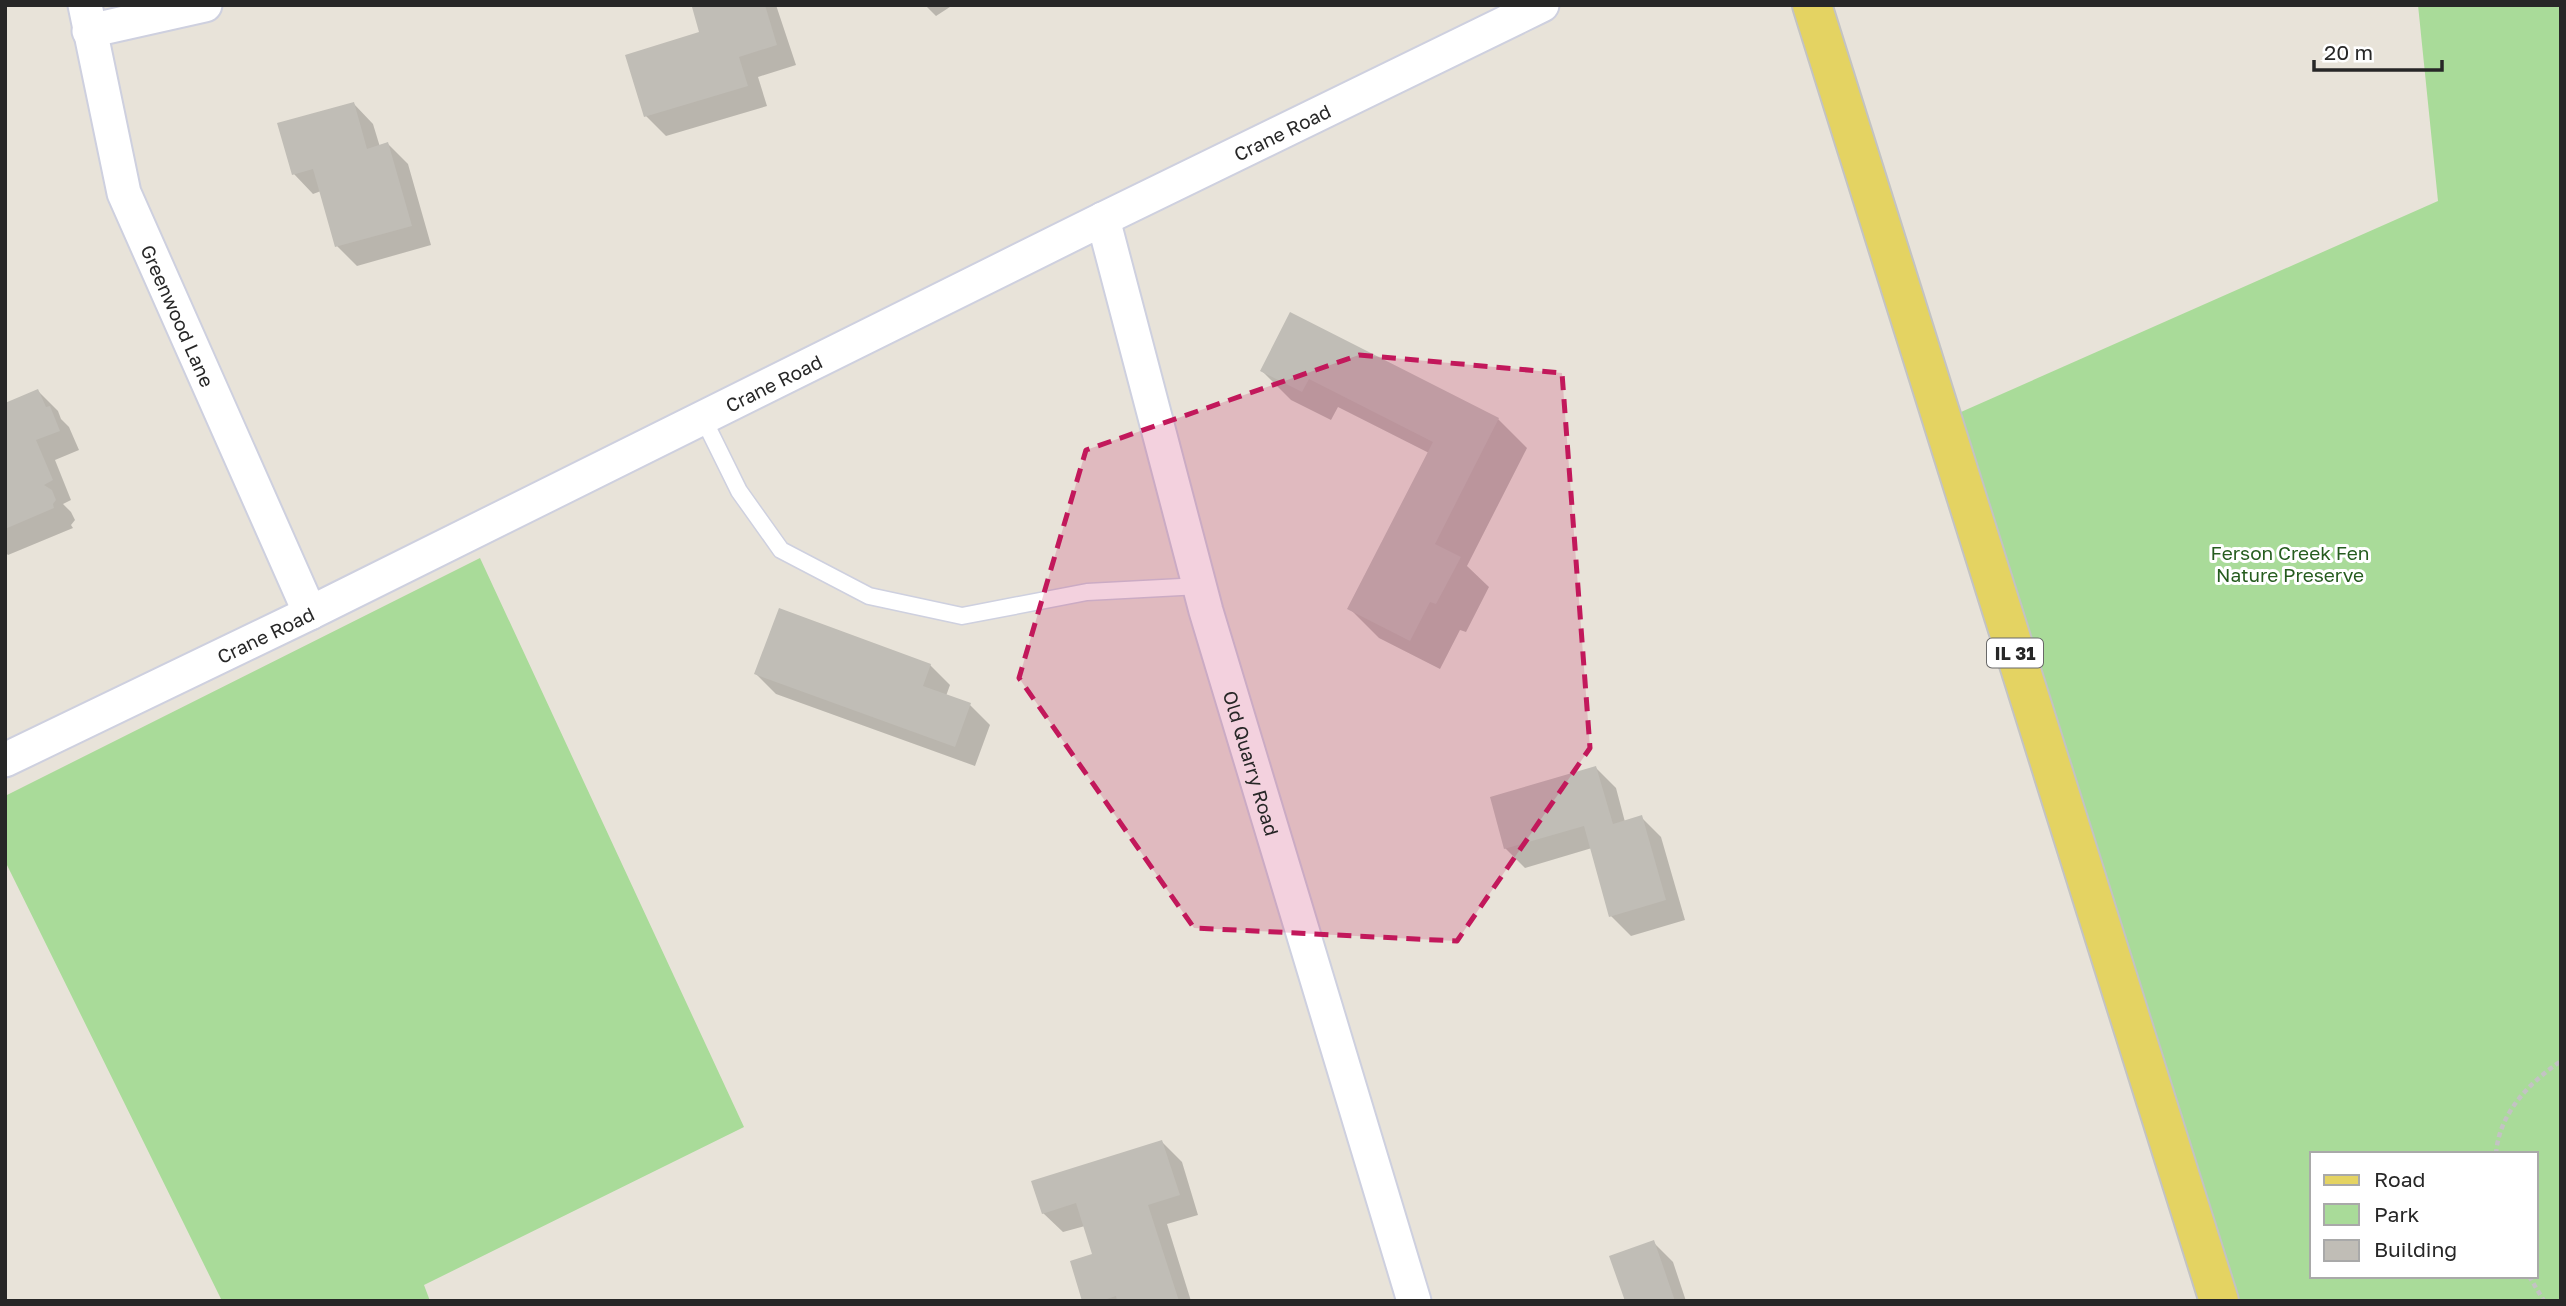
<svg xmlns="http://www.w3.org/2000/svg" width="2566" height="1306" font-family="'Golos Text',sans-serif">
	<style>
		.green { fill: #a9db99; fill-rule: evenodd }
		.shadow { fill: #0003 }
		.building { fill: #c0bdb6 }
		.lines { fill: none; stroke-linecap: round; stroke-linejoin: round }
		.service-casing { stroke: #ced0df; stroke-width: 19 }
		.minor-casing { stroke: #ced0df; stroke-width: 37 }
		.primary-casing { stroke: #c3c3c3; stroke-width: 42 }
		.path { stroke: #c3c3c3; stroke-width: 4.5; stroke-dasharray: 5 3.5; stroke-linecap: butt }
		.service { stroke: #fff; stroke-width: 16 }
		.minor { stroke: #fff; stroke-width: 33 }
		.primary { stroke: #e4d362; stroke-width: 38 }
		.marked { fill: #c2185b; fill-opacity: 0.2; stroke: #c2185b; stroke-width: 5; stroke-dasharray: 14 9; stroke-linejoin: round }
		.labels { text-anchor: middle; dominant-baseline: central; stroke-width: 6; stroke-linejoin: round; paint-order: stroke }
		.shield { fill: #fff; stroke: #686868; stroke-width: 2 }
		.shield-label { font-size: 18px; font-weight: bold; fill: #272727 }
		.street-label { font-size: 19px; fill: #272727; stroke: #fff }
		.park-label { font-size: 19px; fill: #255c1e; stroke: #fff }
	</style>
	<rect width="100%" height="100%" fill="#e8e3d9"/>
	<path class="green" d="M2418,5H2561V1301H2232L1961,412L2438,201ZM2312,1154H2536V1276H2312Z
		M480,558L744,1127L424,1285L430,1301H222L5,861V796Z"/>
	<path class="shadow" d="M704,5H776L796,65L758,77L767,106L666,136L646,116L627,56L702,33Z
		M925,5H953L936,16Z
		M354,104L373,124L380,147L388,144L408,164L431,245L357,266L337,246L321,191L313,194L294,174Z
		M1291,314L1498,419L1527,448L1467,566L1489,587L1466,632L1460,630L1440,669L1379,638L1350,609L1429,453L1338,407L1331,420L1291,400L1262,371Z
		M38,391L58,411L61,419L69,427L79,450L55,460L71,500L63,504L71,512L75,520L71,525L73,528L8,555L5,552V405Z
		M930,665L950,685L946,696L970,705L990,725L975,766L776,694L756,674Z
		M1596,768L1616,788L1625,822L1641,817L1661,837L1685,920L1631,936L1611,916L1592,848L1525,868L1505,848Z
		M1162,1142L1182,1162L1198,1215L1167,1224L1191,1301H1084L1095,1255L1085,1226L1063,1232L1043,1213Z
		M1653,1242L1673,1262L1686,1301H1627Z"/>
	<path class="building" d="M698,5H765L777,45L739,57L748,86L644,117L625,55L699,32L692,7Z
		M354,102L367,149L388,142L412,226L335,247L313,169L292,175L277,123Z
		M1290,312L1499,418L1435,544L1461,557L1436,604L1430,602L1410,641L1347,609L1433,442L1309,379L1302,392L1260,371Z
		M38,389L46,407L50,406L60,431L36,440L53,480L44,485L52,490L56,500L53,504L54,508L5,529V403Z
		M779,608L931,664L923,686L971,703L955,747L754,674Z
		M1596,766L1613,824L1642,815L1666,900L1609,917L1584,826L1504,849L1490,797Z
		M1162,1140L1180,1195L1148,1205L1179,1301H1117L1116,1296L1101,1301H1082L1070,1261L1092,1254L1076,1203L1042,1214L1031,1181Z
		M1654,1240L1675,1301H1625L1609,1256Z"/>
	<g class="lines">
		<g class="service-casing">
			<path id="service" d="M703,418L739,491L781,550L869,596L962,616L1087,592L1200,586"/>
		</g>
		<g class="minor-casing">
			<g id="minor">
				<path id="s1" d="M85,5L124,193L310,613"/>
				<path d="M89,31L205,5"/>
				<path id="s2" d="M1103,219L1206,611L1414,1301"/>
				<path id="s3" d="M5,760L310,613L1103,219L1542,5"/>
			</g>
		</g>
		<g class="primary-casing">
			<path id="primary" d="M1812,5L2219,1301"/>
		</g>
		<path class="path" d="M2496,1154C2499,1113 2529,1083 2561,1061
			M2529,1276L2544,1301"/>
		<use href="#service" class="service"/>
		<use href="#minor" class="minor"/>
		<use href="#primary" class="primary"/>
	</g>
	<path class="marked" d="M1359,355L1562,373L1590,748L1457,941L1194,928L1019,678L1086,450Z"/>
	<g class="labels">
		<rect class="shield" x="1987" y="638.5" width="56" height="29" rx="5"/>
		<g class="shield-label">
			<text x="2015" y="653">IL 31</text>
		</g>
		<g class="street-label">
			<text stroke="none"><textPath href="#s3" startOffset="1423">Crane Road</textPath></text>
			<text stroke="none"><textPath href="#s1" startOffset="326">Greenwood Lane</textPath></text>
			<text stroke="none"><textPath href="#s3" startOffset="856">Crane Road</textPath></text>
			<text stroke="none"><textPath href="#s3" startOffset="289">Crane Road</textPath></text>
			<text stroke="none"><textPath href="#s2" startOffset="564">Old Quarry Road</textPath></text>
		</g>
		<g class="park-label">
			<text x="2290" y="552">Ferson Creek Fen<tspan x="2290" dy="22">Nature Preserve</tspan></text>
		</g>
	</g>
	<rect width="2566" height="1306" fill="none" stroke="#272727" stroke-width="14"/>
	<rect x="2310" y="1152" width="228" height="126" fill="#ffffff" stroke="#a9a9a9" stroke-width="2"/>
	<rect x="2324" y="1175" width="35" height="10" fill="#e4d362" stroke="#a9a9a9" stroke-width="2"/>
	<text x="2374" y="1187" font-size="21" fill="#272727">Road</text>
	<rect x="2324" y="1204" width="35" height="21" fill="#a9db99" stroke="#a9a9a9" stroke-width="2"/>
	<text x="2374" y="1222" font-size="21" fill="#272727">Park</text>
	<rect x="2324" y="1240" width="35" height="21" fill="#c0bdb6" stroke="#a9a9a9" stroke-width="2"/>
	<text x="2374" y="1257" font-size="21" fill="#272727">Building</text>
	<path d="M2314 60v10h128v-10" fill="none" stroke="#272727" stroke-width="3.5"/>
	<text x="2324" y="60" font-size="21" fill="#272727" stroke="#ffffff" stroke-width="5" paint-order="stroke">20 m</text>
</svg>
